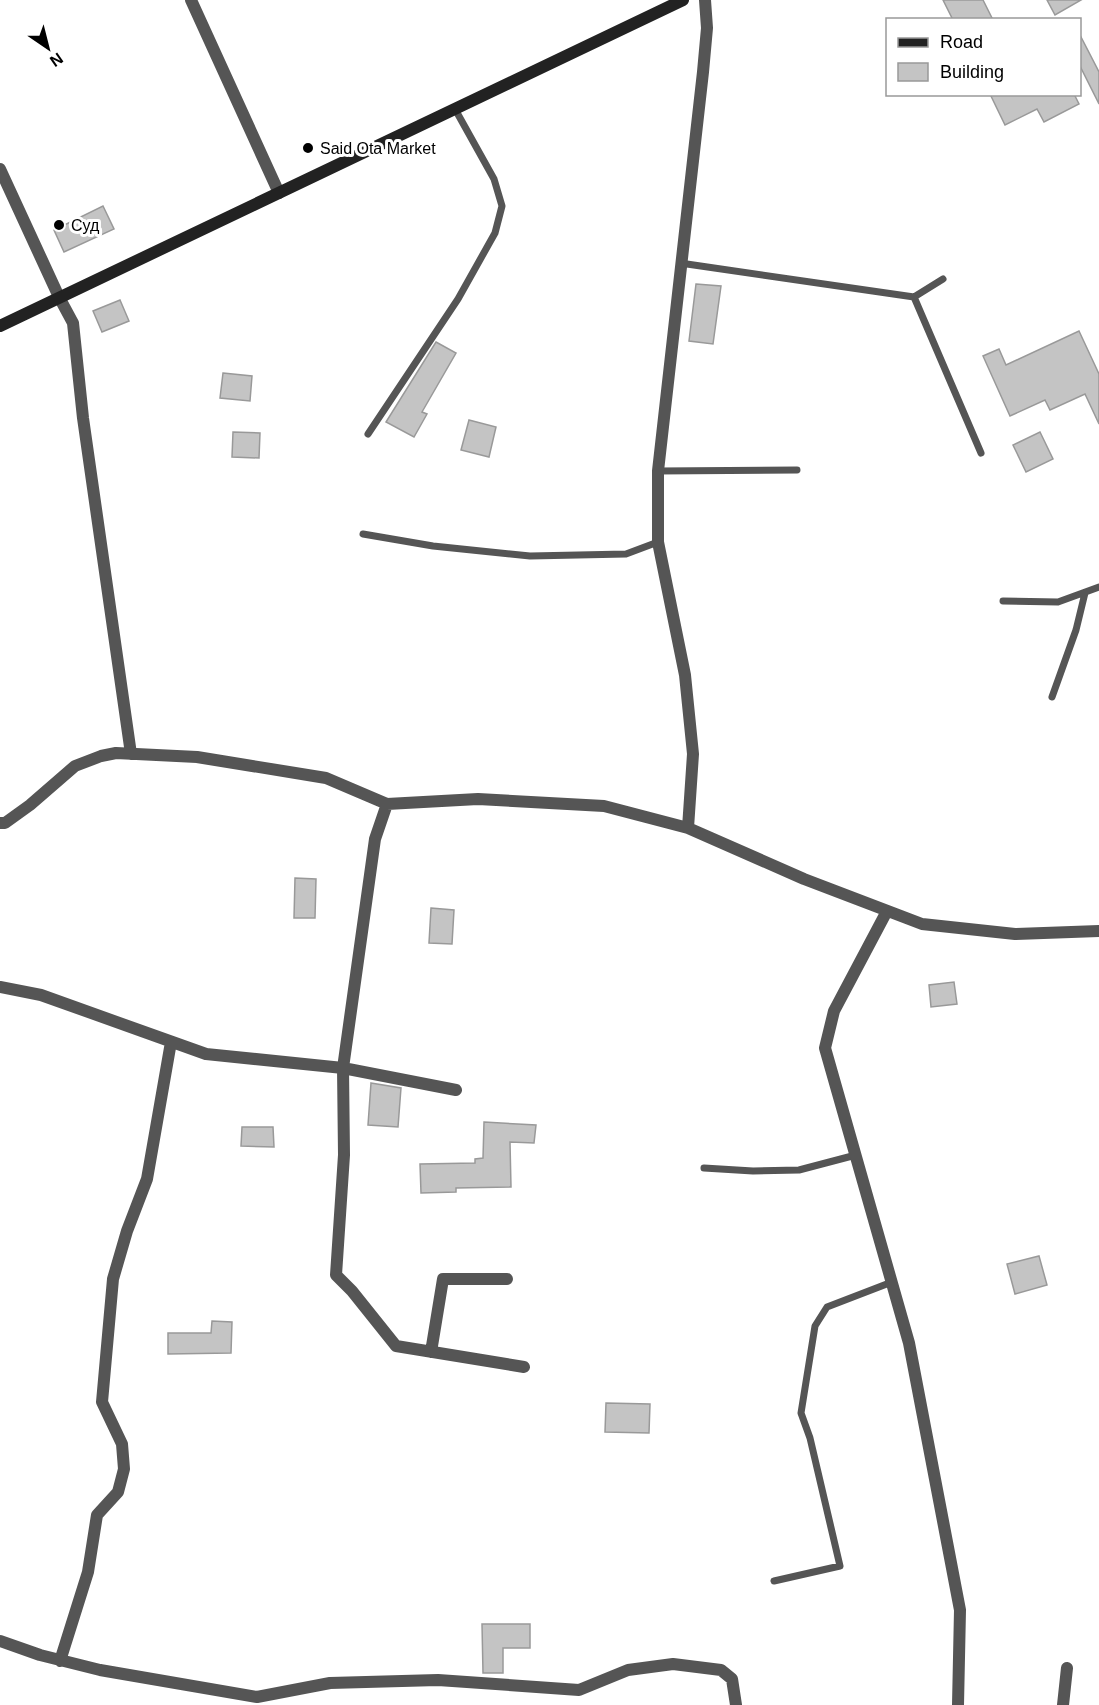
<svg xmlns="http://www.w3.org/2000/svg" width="1099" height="1705" font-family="Helvetica,sans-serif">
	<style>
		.building { fill: #c4c4c4; stroke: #999; stroke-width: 1.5 }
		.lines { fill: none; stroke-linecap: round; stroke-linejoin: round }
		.service { stroke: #555; stroke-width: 7 }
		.minor { stroke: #555; stroke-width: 12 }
		.secondary { stroke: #222; stroke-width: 12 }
		.poi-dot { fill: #000; stroke: #fff; stroke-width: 2 }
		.labels { text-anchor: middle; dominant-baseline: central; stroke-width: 6; stroke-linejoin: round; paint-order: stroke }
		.poi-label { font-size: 16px; fill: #000; stroke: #fff; text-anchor: start }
	</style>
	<rect width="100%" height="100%" fill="#fff"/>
	<path class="building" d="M943,0H983L993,20H953Z
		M1047,0H1081L1055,15Z
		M1080,35L1099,72V104L1080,66Z
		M990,94H1074L1079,104L1044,122L1037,109L1005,125Z
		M103,206L114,229L64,252L54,230Z
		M696,284L721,286L713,344L689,341Z
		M120,300L129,321L102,332L93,311Z
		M1079,331L1099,374V424L1085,394L1050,410L1045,400L1010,416L983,356L999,349L1006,365Z
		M436,342L456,353L422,412L427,414L414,437L386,422Z
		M223,373L252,376L250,401L220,398Z
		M469,420L496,427L489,457L461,450Z
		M233,432L260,433L259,458L232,457Z
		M1040,432L1053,459L1026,472L1013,445Z
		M295,878L316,879L315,918H294Z
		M431,908L454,910L452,944L429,943Z
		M954,982L957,1004L931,1007L929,985Z
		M371,1083L401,1088L398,1127L368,1125Z
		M484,1122L536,1125L534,1143L510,1142L511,1187L456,1188V1192L421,1193L420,1164L475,1163V1159L483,1158Z
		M242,1127H273L274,1147L241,1146Z
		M1039,1256L1047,1285L1015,1294L1007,1264Z
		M212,1321L232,1322L231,1353L168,1354V1333H211Z
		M606,1403L650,1404L649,1433L605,1432Z
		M482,1624H530V1648H503V1673H483Z"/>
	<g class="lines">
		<path class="service" d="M680,263L914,297L981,453
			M914,297L943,279
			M368,434L458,299L495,233L502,206L494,179L455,109
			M658,471L797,470
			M363,534L433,546L530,556L626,554L658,542
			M1003,601L1058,602L1099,587
			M1052,697L1076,630L1085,593
			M704,1168L753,1171L799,1170L856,1155
			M774,1581L840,1566L810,1438L801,1413L815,1326L827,1307L892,1282"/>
		<path class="minor" d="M191,0L279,193
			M0,169L59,297L73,323L83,418L131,754
			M0,823H5L30,805L75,766L101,756L116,753L197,757L326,778L387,804L478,799L604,806L688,828L804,879L922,924L1015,934L1099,931
			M688,828L693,754L685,675L658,542V471L703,72L707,28L705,0
			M887,911L834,1011L825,1048L909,1343L960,1610L958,1705
			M0,987L41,995L206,1054L343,1068L375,839L387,804
			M456,1090L343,1068L344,1155L336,1275L352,1291L396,1346L524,1367
			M431,1352L443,1279H507
			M0,1641L40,1655L100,1670L257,1697L330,1683L438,1680L579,1690L628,1670L673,1664L721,1670L732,1679L736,1705
			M60,1661L88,1572L97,1515L118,1492L124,1469L122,1444L102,1402L113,1279L127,1231L147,1179L171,1042
			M1063,1705L1067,1668"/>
		<path class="secondary" d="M0,326L683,0"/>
	</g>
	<g class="poi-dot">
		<circle cx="308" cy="148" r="6"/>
		<circle cx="59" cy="225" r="6"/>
	</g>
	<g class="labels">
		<g class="poi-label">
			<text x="320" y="148">Said Ota Market</text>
			<text x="71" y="225">Суд</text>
		</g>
	</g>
	<rect x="886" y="18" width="195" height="78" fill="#ffffff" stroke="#999999" stroke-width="1.5"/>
	<rect x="898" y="38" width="30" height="9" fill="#222222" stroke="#999999" stroke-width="1.5"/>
	<text x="940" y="48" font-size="18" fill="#000000">Road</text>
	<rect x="898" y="63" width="30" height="18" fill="#c4c4c4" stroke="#999999" stroke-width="1.5"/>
	<text x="940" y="78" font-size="18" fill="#000000">Building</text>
	<g transform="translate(48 48) rotate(145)" stroke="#ffffff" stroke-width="4.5" paint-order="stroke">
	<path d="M0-4.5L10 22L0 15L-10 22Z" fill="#000000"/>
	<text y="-9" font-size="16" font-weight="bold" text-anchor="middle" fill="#000000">N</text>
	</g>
</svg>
